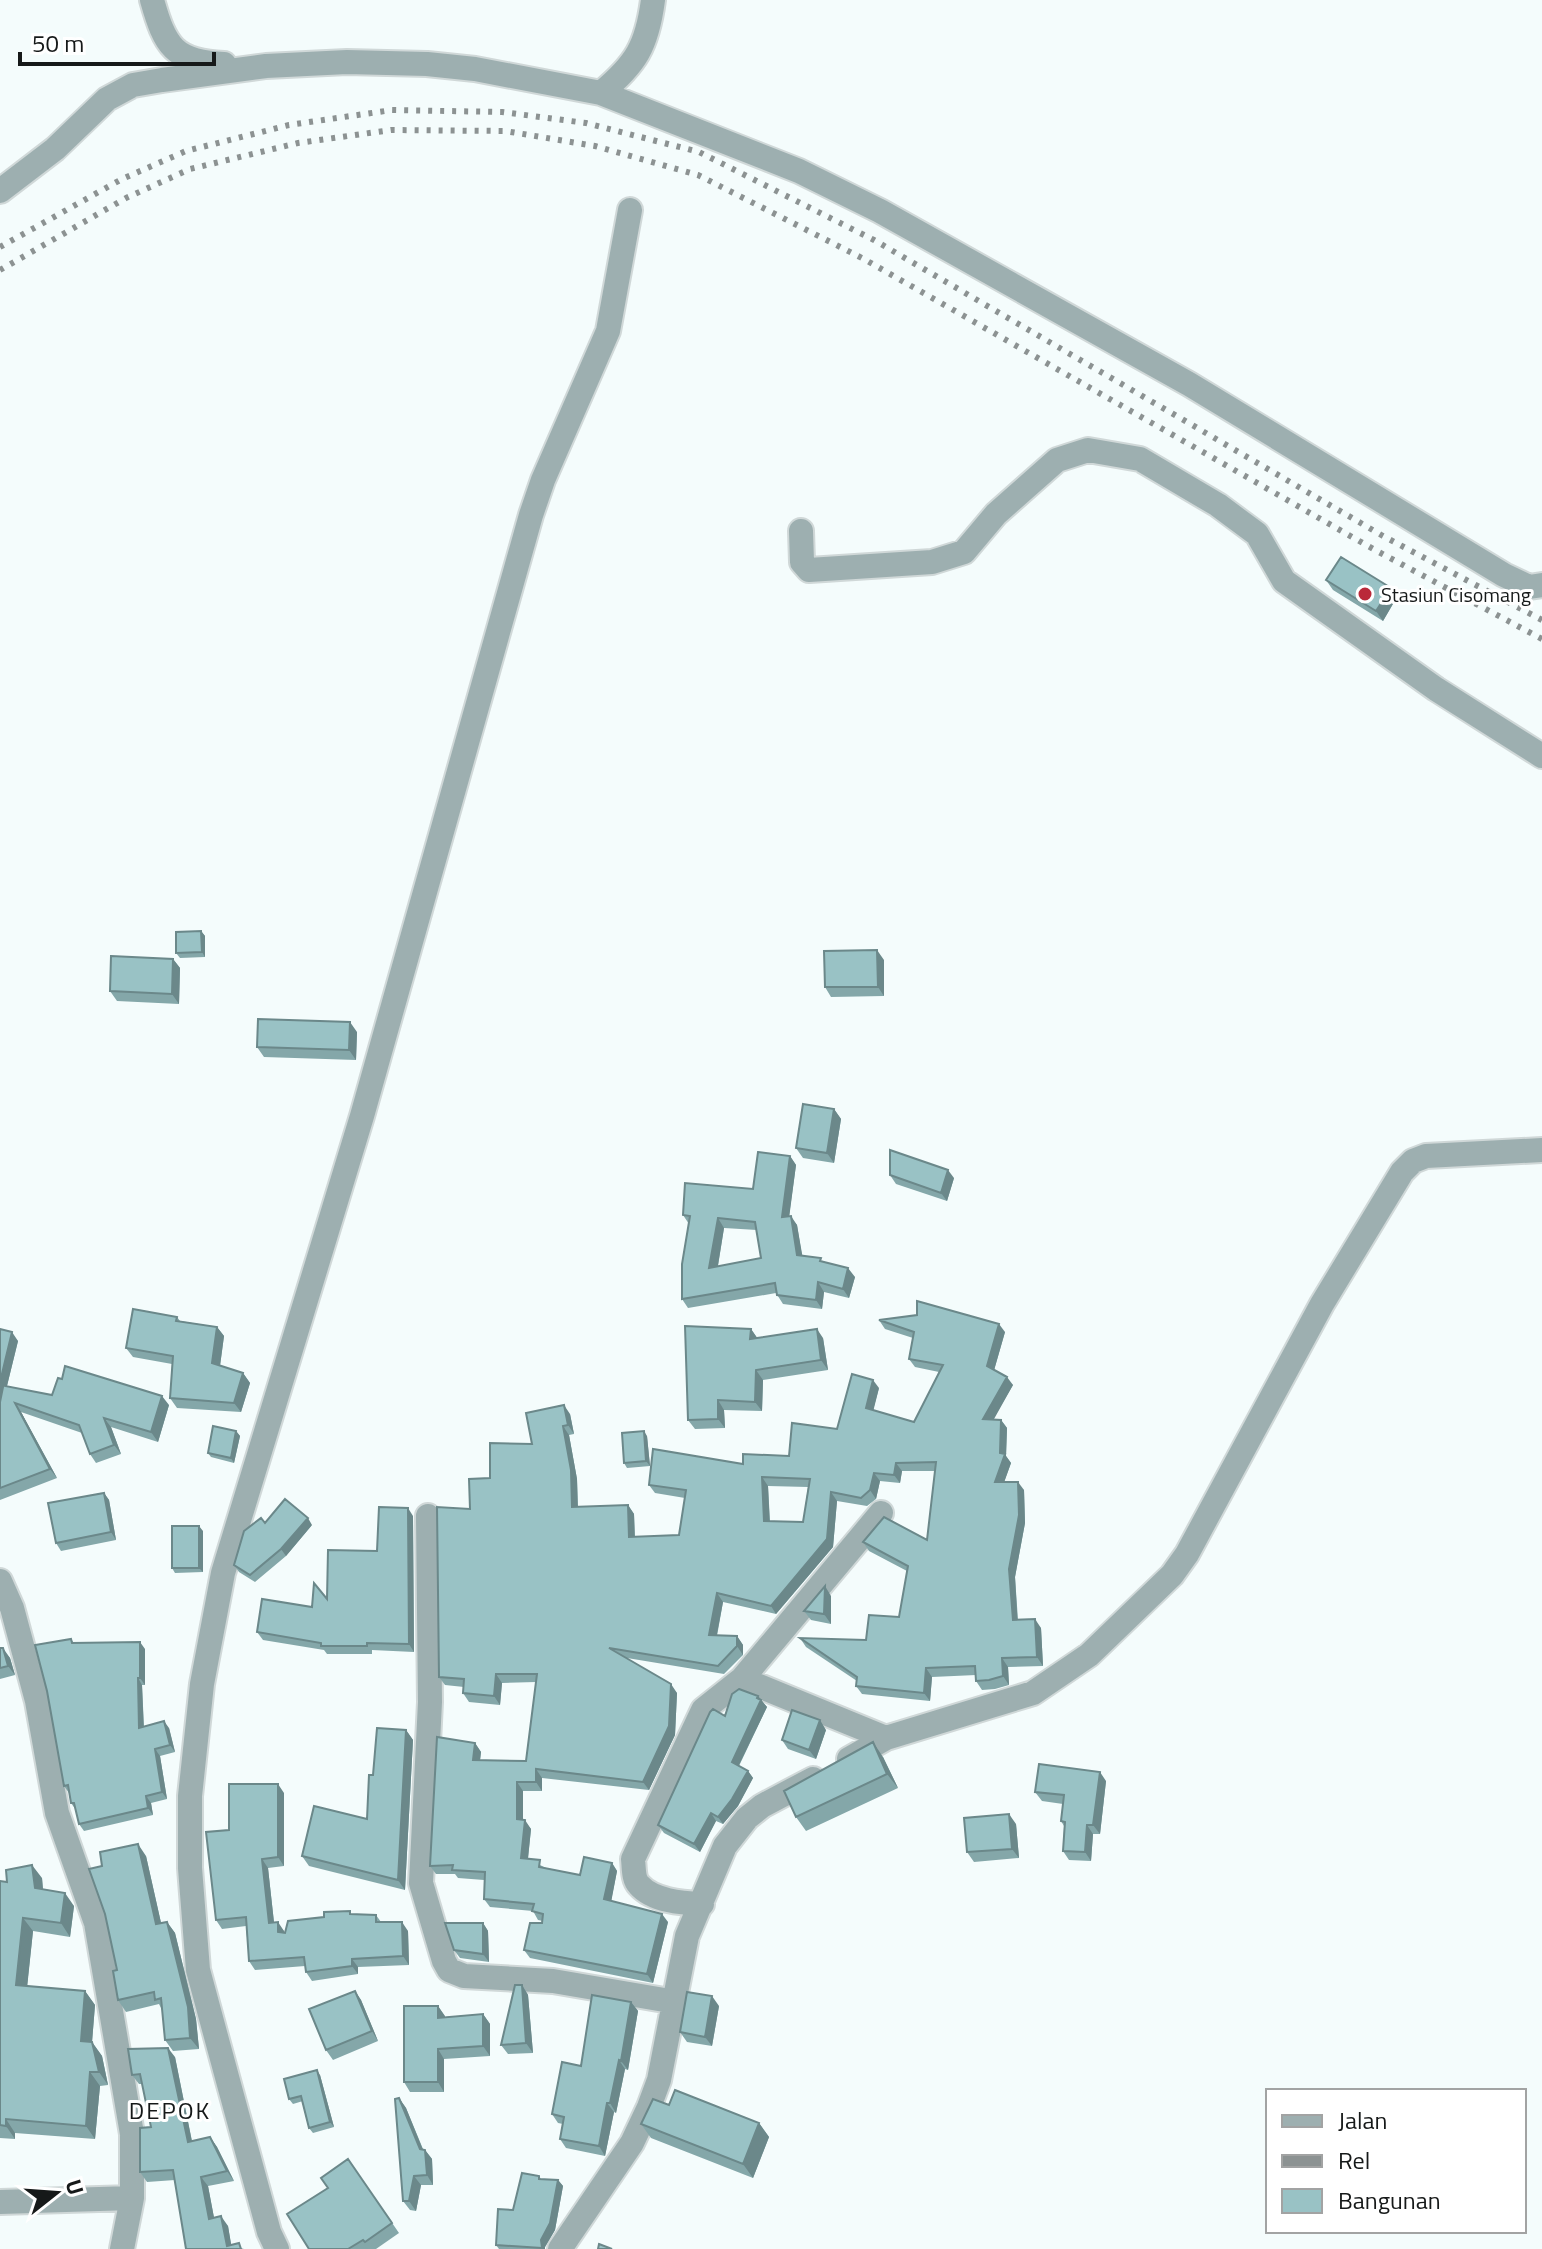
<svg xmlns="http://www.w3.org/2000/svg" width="1542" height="2249" font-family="'Titillium Web',sans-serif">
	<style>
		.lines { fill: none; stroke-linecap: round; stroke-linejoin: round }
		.minor-casing { stroke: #d0d8d8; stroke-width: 28 }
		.minor { stroke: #9dafb0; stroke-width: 24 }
		.rail { stroke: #8c9292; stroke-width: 6; stroke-dasharray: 4 8; stroke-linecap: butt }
		.wall { fill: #84a7a9; fill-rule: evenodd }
		.shaded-wall { fill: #6b888a }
		.building { fill: #99c2c5; stroke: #6b888a; stroke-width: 2; fill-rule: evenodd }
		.poi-dot { fill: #ba2939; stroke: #fff; stroke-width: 3 }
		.labels { text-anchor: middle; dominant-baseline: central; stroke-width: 6; stroke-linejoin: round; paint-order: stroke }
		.poi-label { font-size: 20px; fill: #161919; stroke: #fff; text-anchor: start }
		.quarter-label { font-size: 24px; letter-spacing: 2px; fill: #161919; stroke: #fff }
	</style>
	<rect width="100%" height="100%" fill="#f4fcfc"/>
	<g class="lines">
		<g class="minor-casing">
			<path id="minor" d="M152,0C165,46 174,62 224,64
				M601,93C636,64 647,46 653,0
				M0,191L55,149L107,99L133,85L162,80L266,66L347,62L427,64L475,69L601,93L799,171L880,211L1189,384L1504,575L1529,587L1542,585
				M801,531L802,562L809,570L932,562L964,552L996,514L1057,460L1088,450L1140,459L1218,505L1257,534L1284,581L1436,689L1542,756
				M428,1516L430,1702L421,1883L444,1961L449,1970L464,1976L553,1981L676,2002
				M0,1581L12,1608L37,1701L57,1813L96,1923L132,2134V2198L0,2202
				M742,1679L886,1738
				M849,1759L886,1738L1033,1693L1089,1655L1172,1575L1187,1554L1322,1304L1402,1172L1413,1161L1426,1156L1542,1150
				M702,1904C682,1903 653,1901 639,1885C633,1879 634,1867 633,1859L703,1710L742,1679L881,1513
				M122,2249L132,2198
				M277,2249L269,2232L198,1970L190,1868V1796L202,1684L223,1573L362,1116L531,515L543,480L608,331L630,210
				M560,2249L632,2143L649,2107L659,2080L687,1936L725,1846L747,1818L762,1806L813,1779"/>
		</g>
		<use href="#minor" class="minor"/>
		<path class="rail" d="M0,247L122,179L186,151L289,125L392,110L502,112L586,123L699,152L874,240L1383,536L1542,620
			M0,270L126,198L190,169L298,143L391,130L505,131L595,146L698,175L862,258L1375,550L1542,639"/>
	</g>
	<path class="wall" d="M1326,580L1391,588L1397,597L1383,621L1333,590Z
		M201,931L205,936V957L180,958L176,953Z
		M173,959L180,968L179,1004L117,1001L110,991Z
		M884,960V996L831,997L825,987Z
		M357,1032L356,1060L264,1057L257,1047Z
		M834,1109L841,1119L834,1163L803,1158L796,1148Z
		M790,1156L796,1165L789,1216L797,1225L802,1256L823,1261L855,1277L849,1298L824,1292L822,1309L783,1304L776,1293L688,1308L682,1299L689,1224L683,1215L753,1189ZM724,1228L757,1230L761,1258L718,1266Z
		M890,1175L954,1178L947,1201L896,1184Z
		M177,1317L180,1321L217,1327L224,1336L220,1366L243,1373L250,1383L241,1412L177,1408L170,1398L172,1364L133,1357L126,1348Z
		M879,1320L1005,1332L994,1370L1013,1385L993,1419L1001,1420L1007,1428L1006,1456L1011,1463L1004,1482L1024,1490L1025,1523L1015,1577L1018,1620L1041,1628L1043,1666L1008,1667L1009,1685L995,1689L982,1690L976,1681V1675L932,1677L930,1701L862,1694L856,1686L857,1681L806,1647L800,1638L866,1640L899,1617L907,1571L869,1551L863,1542L927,1540L935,1471H902L900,1483L880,1481L876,1499L867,1506L837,1501L833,1547L776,1614L723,1602L717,1636H737L743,1645V1655L724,1674L627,1658L677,1693L675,1735L649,1790L542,1778V1791H523V1820L531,1829L528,1859L546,1868L580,1875L612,1863L617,1871L611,1901L668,1922L653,1983L530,1958L524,1950L542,1923L543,1921L538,1920L533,1911L490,1907L484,1899V1880L458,1878L455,1874H436L430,1866L475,1743L481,1752L480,1760L526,1761L536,1682L502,1683L500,1705L469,1702L463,1693L464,1687L445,1685L439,1677L470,1509L490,1478L570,1414L574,1434L569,1435L577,1479L578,1507L628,1505L634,1514L635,1537L679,1535L685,1498L655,1493L649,1485L743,1464L789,1456L837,1429L879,1388L873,1410L914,1422L939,1372L915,1367L909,1359L913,1338L885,1329ZM768,1486L808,1487L803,1522L770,1521Z
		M0,1329L18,1341L7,1386L52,1395L169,1405L158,1442L111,1427L121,1454L96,1463L90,1454L82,1433L21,1412L57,1478L0,1500Z
		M751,1329L757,1338H823L828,1370L763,1380L762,1411L724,1410L725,1428L695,1429L688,1420Z
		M236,1431L240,1436L234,1463L211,1457L208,1453Z
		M647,1436L650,1466L627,1468L624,1463Z
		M104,1493L109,1500L116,1540L61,1551L56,1543Z
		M413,1516L414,1652L372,1650V1654H327L324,1650L263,1640L257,1632L312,1607L327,1599Z
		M312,1525L286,1556L255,1582L239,1572L234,1565Z
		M203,1531V1572L175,1573L172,1568Z
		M831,1596V1624L811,1620L804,1611Z
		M71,1639L74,1643L145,1649V1685H142L144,1727L169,1728L175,1752L160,1756L167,1799L151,1803L153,1815L84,1831L79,1824L76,1810L71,1803L69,1793L64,1786Z
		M0,1647L10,1658L15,1675L0,1679Z
		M760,1699L767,1707L739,1766L748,1771L753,1778L738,1806L723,1824L716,1821L700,1852L664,1833L658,1825Z
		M406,1730L413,1740L405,1890L309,1866L302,1856L367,1819L373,1775Z
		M826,1730L816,1759L788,1749L782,1740Z
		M883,1757L898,1788L806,1831L796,1817Z
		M1106,1781L1100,1834H1093L1091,1861L1069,1860L1063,1851L1064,1826L1061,1821L1063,1804L1042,1801L1035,1792Z
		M284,1793V1866L268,1868L274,1922L284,1931L285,1933L353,1914L376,1915L381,1922L408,1931L409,1965L358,1967V1974L312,1981L306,1972L305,1966L255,1970L249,1961L246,1926L222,1929L216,1920L229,1830Z
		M1016,1824L1019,1858L974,1862L967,1852Z
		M146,1856L161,1923L167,1922L175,1933L196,2019L199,2049L173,2051L165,2040L162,2010L159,2004L126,2012L118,2000L117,1970L102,1866Z
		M42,1878L43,1890L74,1906L70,1937L33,1931L27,1986L85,1991L95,2005L92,2042L102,2056L108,2085L100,2086L95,2139L15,2133V2139L0,2138V1881L7,1882Z
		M483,1923L488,1931L489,1962L460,1958L454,1950Z
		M522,1985L528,1995L533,2053L508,2054L501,2045Z
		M355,1991L361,2000L378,2041L333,2060L326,2050Z
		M631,2002L638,2011L628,2070L625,2069L616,2113L614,2112L605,2156L566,2148L560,2139L563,2124L558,2123L552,2114L581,2066Z
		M438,2006L445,2017L483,2014L490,2024V2056L444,2059V2092H410L404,2082Z
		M719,2006L712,2046L687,2042L680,2032Z
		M175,2057L192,2141L210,2137L217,2147L234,2181L208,2186L214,2218L228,2226L231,2245L244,2249H186L175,2180L147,2182L140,2172L151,2127L142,2084H139L132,2075Z
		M320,2075L334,2127L313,2133L309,2128L303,2101L293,2104L289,2099Z
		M399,2098L406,2108L423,2149L425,2150L432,2159L433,2185H421L416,2211L410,2210L403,2201Z
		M669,2105L759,2123L769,2137L753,2178L651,2138L641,2124Z
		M348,2159L399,2233L376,2249H309L328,2188Z
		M539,2176L541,2179L558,2180L563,2186L555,2230L545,2247V2249H499L496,2245L513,2210Z"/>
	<path class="shaded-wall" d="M1391,588L1397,597L1383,621L1376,611Z
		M201,931L205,936V957L202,952Z
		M877,950L884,960V996L878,987Z
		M173,959L180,968L179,1004L172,994Z
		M350,1022L357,1032L356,1060L349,1050Z
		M834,1109L841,1119L834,1163L827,1153Z
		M790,1156L796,1165L788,1226L782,1217Z
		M948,1170L954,1178L947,1201L941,1193Z
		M791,1216L797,1225L804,1265L797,1255Z
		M718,1218L724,1228L716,1277L709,1268Z
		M848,1268L855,1277L849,1298L843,1289Z
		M818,1282L824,1292L822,1309L816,1300Z
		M999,1324L1005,1332L993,1374L987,1366Z
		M217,1327L224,1336L219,1373L212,1363Z
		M751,1329L758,1339H750Z
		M817,1329L823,1338L828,1370L821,1360Z
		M12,1332L18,1341L3,1402L0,1398V1382Z
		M756,1370L763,1380L762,1411L755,1402Z
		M243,1373L250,1383L241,1412L234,1403Z
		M1007,1377L1013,1385L989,1428L983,1419Z
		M873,1380L879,1388L872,1416L866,1408Z
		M162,1396L169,1405L158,1442L151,1432Z
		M718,1400L724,1410L725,1428L718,1419Z
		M15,1403L21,1412L57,1478L50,1469Z
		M564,1405L570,1414L574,1434L568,1425Z
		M104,1418L111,1427L121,1454L114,1445Z
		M1001,1420L1007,1428L1006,1456L1011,1463L1001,1491L995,1482L1000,1453Z
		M563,1426L569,1435L577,1479L578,1516L572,1507Z
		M236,1431L240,1436L234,1463L231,1458Z
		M644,1431L647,1436L650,1466L646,1461Z
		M896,1463L902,1471L900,1483L894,1475Z
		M874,1473L880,1481L876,1499L870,1490Z
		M762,1477L768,1486L770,1529L764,1521Z
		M1018,1482L1024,1490L1025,1523L1015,1577L1018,1629L1013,1620L1009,1569Z
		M831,1492L837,1501L833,1547L776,1614L771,1606Z
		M104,1493L109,1500L116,1540L111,1532Z
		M628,1505L634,1514L635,1545L629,1537Z
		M408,1508L413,1516L414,1652L409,1644Z
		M308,1518L312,1525L286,1556L281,1549Z
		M199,1526L203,1531V1572L199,1568Z
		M825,1586L831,1596V1624L824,1614Z
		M717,1593L723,1602L715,1644L709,1635Z
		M1035,1619L1041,1628L1043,1666L1037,1657Z
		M737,1636L743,1645V1655L737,1646Z
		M140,1642L145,1649V1685L140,1678Z
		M3,1648L10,1658L15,1675L8,1666Z
		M1002,1658L1008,1667L1009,1685L1003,1676Z
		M926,1668L932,1677L930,1701L924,1693Z
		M496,1674L502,1683L500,1705L494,1696Z
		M138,1678L142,1685L144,1735L139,1728Z
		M671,1684L677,1693L675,1735L649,1790L643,1782Z
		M758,1696L767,1707L737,1769L732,1762Z
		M820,1720L826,1730L816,1759L809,1750Z
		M164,1721L169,1728L175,1752L170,1745Z
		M406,1730L413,1740L405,1890L398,1880Z
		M873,1742L883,1757L898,1788L887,1774Z
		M475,1743L481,1752L479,1769L473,1760Z
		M155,1749L160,1756L167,1799L162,1792Z
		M536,1769L542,1778V1791L536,1782Z
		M748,1771L753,1778L738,1806L723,1824L718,1817Z
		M1100,1772L1106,1781L1100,1834L1093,1825Z
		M517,1782L523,1791V1828L517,1819Z
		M278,1784L284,1793V1866L278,1857Z
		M146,1796L151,1803L153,1815L148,1808Z
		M711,1813L716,1821L700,1852L694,1844Z
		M1009,1814L1016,1824L1019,1858L1012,1849Z
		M525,1820L531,1829L527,1867L521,1858Z
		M1087,1825L1093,1834L1091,1861L1085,1852Z
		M138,1844L146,1856L164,1936L156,1924Z
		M262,1859L268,1868L275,1932L269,1923Z
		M612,1863L617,1871L610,1908L604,1899Z
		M32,1865L42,1878L44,1902L35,1888Z
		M65,1893L74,1906L70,1937L61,1923Z
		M662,1914L668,1922L653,1983L647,1974Z
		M23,1918L33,1931L26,1998L16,1985Z
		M167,1922L175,1933L196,2019L199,2049L190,2038Z
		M278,1922L284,1931V1941L278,1932Z
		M402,1922L408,1931L409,1965L403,1956Z
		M483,1923L488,1931L489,1962L483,1954Z
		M352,1959L358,1967V1974L352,1966Z
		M522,1985L528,1995L533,2053L526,2043Z
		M85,1991L95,2005L91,2055L81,2041Z
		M355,1991L361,2000L378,2041L372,2031Z
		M712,1996L719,2006L712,2046L705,2037Z
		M631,2002L638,2011L628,2070L621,2061Z
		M438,2006L445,2016V2027L438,2018Z
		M483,2014L490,2024V2056L483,2046Z
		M92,2042L102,2056L108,2085L99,2072Z
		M168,2048L175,2057L194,2152L188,2142Z
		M438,2049L444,2059V2092L438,2082Z
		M619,2060L625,2069L616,2113L610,2103Z
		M317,2070L320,2075L334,2127L330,2122Z
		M90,2072L100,2086L95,2139L86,2126Z
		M399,2098L406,2108L425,2155V2150L432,2159L433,2185L427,2175L420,2149Z
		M607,2103L614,2112L605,2156L599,2146Z
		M6,2119L15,2133V2139L6,2126Z
		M759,2123L769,2137L753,2178L743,2164Z
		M210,2137L217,2147L234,2181L227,2171Z
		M414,2176L421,2185L416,2211L409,2201Z
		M201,2177L208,2186L216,2228L209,2219Z
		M558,2180L563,2186L555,2230L545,2247V2249H542L541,2240Z
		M221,2216L228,2226L232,2249L227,2246Z"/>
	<path class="building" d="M1341,557L1391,588L1376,611L1326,580Z
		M201,931L202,952L176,953V932Z
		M877,950L878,987H825L824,951Z
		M111,956L173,959L172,994L110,991Z
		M258,1019L350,1022L349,1050L257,1047Z
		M803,1104L834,1109L827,1153L796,1148Z
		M890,1150L948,1170L941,1193L890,1175Z
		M758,1152L790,1156L782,1217L791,1216L797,1255L821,1258L820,1261L848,1268L843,1289L818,1282L816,1300L777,1295L775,1283L682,1299V1264L690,1216L683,1215L685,1183L753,1189ZM718,1218L755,1222L761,1258L709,1268Z
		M917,1301L999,1324L987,1366L1007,1377L983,1419L1001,1420L1000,1453L1005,1454L995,1482H1018L1019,1515L1009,1569L1013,1620L1035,1619L1037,1657L1002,1658L1003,1676L989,1680L976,1681L975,1666L926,1668L924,1693L856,1686L857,1677L800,1638L866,1640L869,1615L899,1617L908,1566L863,1542L884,1517L927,1540L936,1462L896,1463L894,1475L874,1473L870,1490L861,1498L831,1492L827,1539L771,1606L717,1593L709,1635L737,1636V1646L718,1666L609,1648L671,1684L669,1726L643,1782L536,1769V1782H517V1819L525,1820L521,1858L540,1860L539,1867L580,1875L584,1857L612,1863L604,1899L662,1914L647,1974L524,1950L530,1923H542L543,1914L532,1911L534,1904L484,1899L485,1872L452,1870L453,1865L430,1866L437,1737L475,1743L473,1760L526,1761L537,1674H496L494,1696L463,1693L464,1679L439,1677L437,1507L470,1509L469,1479L490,1478V1443L532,1444L526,1413L564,1405L568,1425L563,1426L571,1470L572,1507L628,1505L629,1537L679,1535L686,1490L649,1485L653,1449L743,1464V1454L789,1456L792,1423L837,1429L852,1374L873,1380L866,1408L914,1422L943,1365L909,1359L914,1332L879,1320L917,1315ZM762,1477L810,1479L803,1522L764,1521Z
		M133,1309L177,1317L176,1321L217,1327L212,1363L243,1373L234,1403L170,1398L173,1356L126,1348Z
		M685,1326L751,1329L750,1339L817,1329L821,1360L756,1370L755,1402L718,1400V1419L688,1420Z
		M0,1329L12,1332L0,1382Z
		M65,1366L162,1396L151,1432L104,1418L114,1445L90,1454L79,1425L15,1403L50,1469L0,1488V1402L4,1382L5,1386L52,1395L58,1378L62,1379Z
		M213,1426L236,1431L231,1458L208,1453Z
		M644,1431L646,1461L624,1463L622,1433Z
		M104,1493L111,1532L56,1543L48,1503Z
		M285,1499L308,1518L281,1549L250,1575L234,1565L244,1531L261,1518L265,1523Z
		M379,1507L408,1508L409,1644L367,1643V1646H321V1643L257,1632L262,1599L312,1607L314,1583L327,1599L328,1550L377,1551Z
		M172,1526H199V1568H172Z
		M825,1586L824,1614L804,1611Z
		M71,1639L72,1643L140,1642V1678H138L139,1728L164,1721L170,1745L155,1749L162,1792L146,1796L148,1808L79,1824L74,1803H71L68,1785L64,1786L47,1691L35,1645Z
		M0,1648H3L8,1666L0,1668Z
		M739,1689L758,1696L757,1698L761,1700L732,1762L748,1771L732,1799L718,1817L711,1813L694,1844L658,1825L710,1712L713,1709L725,1716L732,1694Z
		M792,1710L820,1720L809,1750L782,1740Z
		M377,1728L406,1730L398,1880L302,1856L314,1806L367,1819L369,1775H373Z
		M873,1742L887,1774L796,1817L784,1791Z
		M1039,1764L1100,1772L1093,1825H1087L1085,1852L1063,1851L1065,1822L1061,1821L1064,1795L1035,1792Z
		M229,1784H278V1857L262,1859L269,1923L278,1922V1932L285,1933L288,1921L324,1917V1912L350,1911V1914L376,1915V1922H402L403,1956L352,1959V1966L306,1972L304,1957L249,1961L246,1917L216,1920L206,1832L229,1830Z
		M1009,1814L1012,1849L967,1852L964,1818Z
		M138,1844L156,1924L167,1922L188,2007L190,2038L165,2040L161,1998L155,2000L154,1992L118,2000L113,1971L117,1970L105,1914L89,1869L102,1866L100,1852Z
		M32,1865L35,1888L65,1893L61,1923L23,1918L16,1985L85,1991L81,2041L92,2042L99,2072H90L86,2126L6,2119V2126L0,2125V1881L7,1882L6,1870Z
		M445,1923H483V1954L454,1950Z
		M515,1985H522L526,2043L501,2045Z
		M355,1991L372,2031L326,2050L309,2009Z
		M687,1992L712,1996L705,2037L680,2032Z
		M592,1995L631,2002L621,2061L619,2060L610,2103H607L599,2146L560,2139L564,2117L552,2114L562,2062L581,2066Z
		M404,2006H438V2018L483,2014V2046L438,2049V2082H404Z
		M168,2048L188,2142L210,2137L227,2171L201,2177L209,2219L221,2216L227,2246L239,2243L241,2249H186L173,2170L140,2172V2128L151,2127L140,2074L132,2075L128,2049Z
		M317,2070L330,2122L309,2128L301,2096L289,2099L284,2079Z
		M675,2090L759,2123L743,2164L641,2124L653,2099L669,2105Z
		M399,2098L420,2149L425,2150L427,2175L414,2176L409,2201H403L395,2099Z
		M348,2159L392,2223L365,2242L363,2240L348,2249H309L287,2214L328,2188L321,2178Z
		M522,2173L539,2176V2179L558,2180L550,2223L541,2240L542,2248L496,2245L498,2209L513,2210Z
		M599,2244L612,2249H598Z"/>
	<circle class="poi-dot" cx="1365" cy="594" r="8"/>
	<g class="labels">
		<g class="poi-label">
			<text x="1381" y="594">Stasiun Cisomang</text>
		</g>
		<g class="quarter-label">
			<text x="170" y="2110">DEPOK</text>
		</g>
	</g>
	<rect x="1266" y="2089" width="260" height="144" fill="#ffffff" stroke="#a2a3a3" stroke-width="2"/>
	<rect x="1282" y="2115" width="40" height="12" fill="#9dafb0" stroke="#a2a3a3" stroke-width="2"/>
	<text x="1338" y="2129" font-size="24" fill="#161919">Jalan</text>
	<rect x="1282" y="2155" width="40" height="12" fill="#8c9292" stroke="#a2a3a3" stroke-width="2"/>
	<text x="1338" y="2169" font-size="24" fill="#161919">Rel</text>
	<rect x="1282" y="2189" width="40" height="24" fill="#99c2c5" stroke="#a2a3a3" stroke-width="2"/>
	<text x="1338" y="2209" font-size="24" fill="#161919">Bangunan</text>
	<g transform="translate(56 2193) rotate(73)" stroke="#ffffff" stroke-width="6" paint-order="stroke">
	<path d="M0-6L14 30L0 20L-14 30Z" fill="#161919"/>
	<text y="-12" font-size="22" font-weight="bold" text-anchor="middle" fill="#161919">U</text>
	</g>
	<path d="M20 52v12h194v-12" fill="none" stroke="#161919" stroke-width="4"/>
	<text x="32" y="52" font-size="24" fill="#161919" stroke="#ffffff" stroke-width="6" paint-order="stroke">50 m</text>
</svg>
